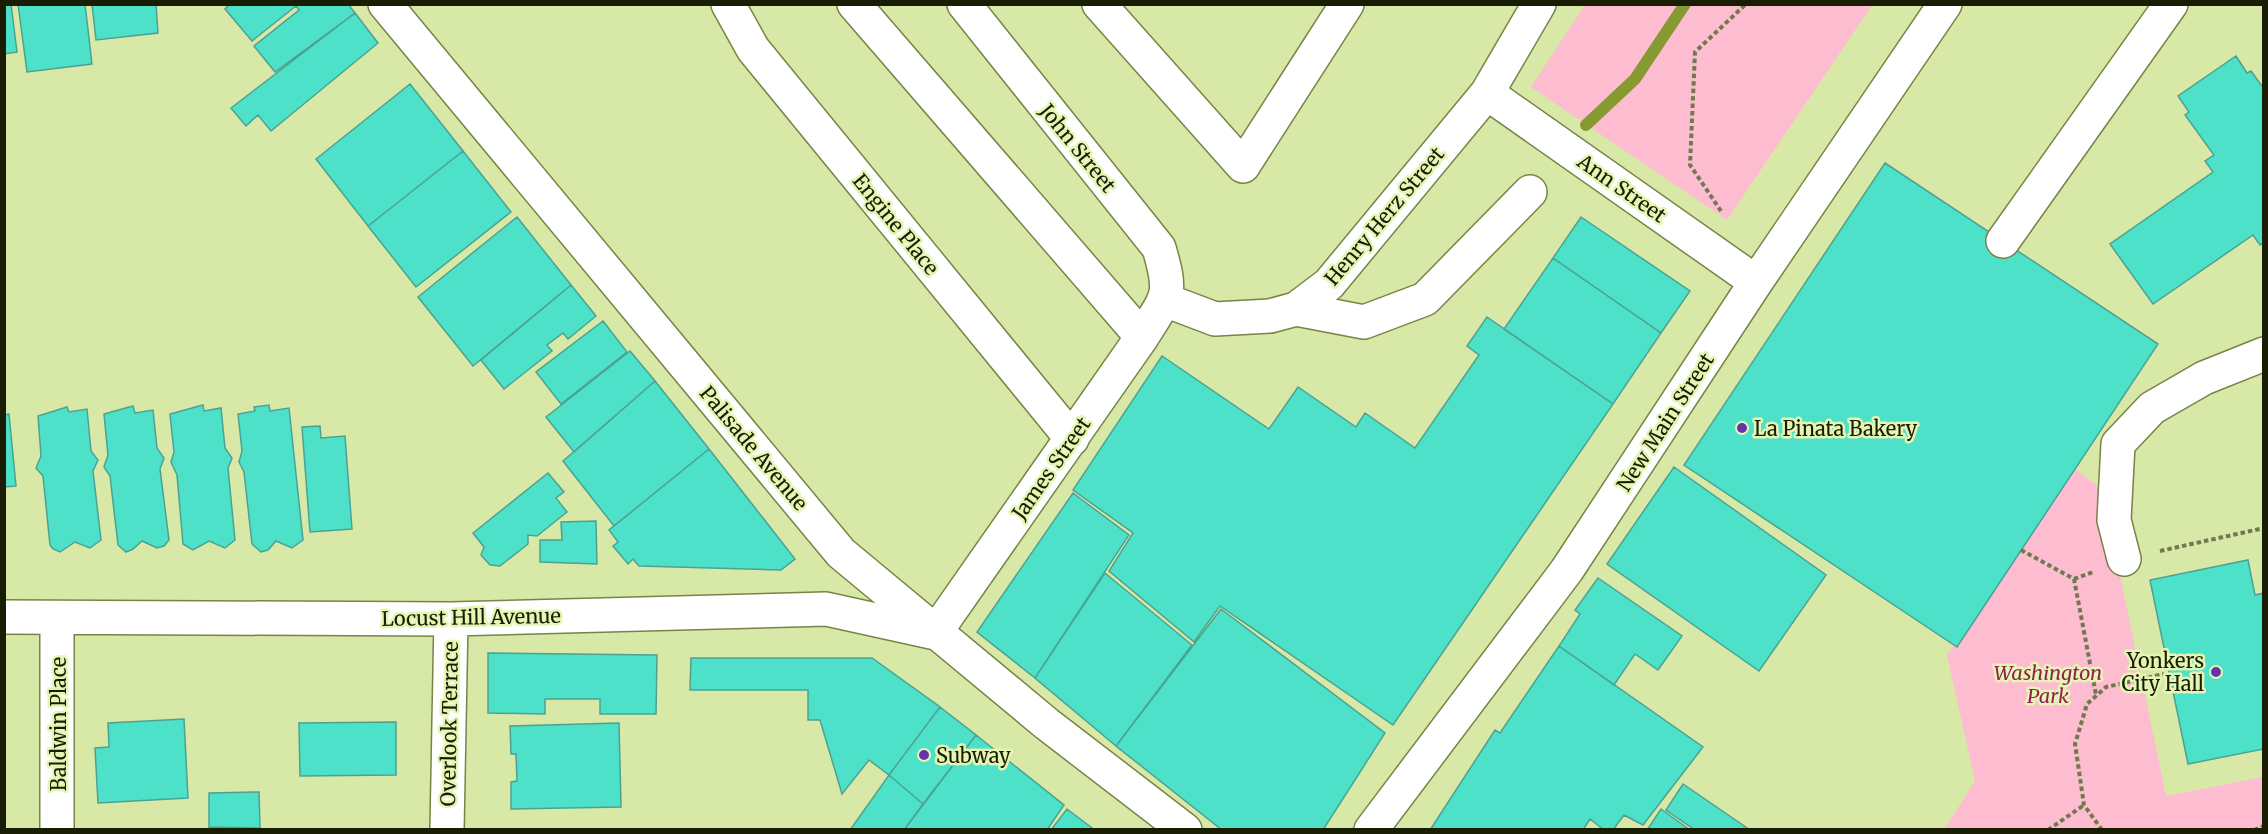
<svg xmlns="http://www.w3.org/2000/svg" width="2268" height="834" font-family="Merriweather,serif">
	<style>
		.green { fill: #febcd0 }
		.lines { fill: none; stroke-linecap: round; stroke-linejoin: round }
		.stream { stroke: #869a31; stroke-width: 12 }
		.building { fill: #4ce1c8; stroke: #4ca292; stroke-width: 1.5 }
		.minor-casing { stroke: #778446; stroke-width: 36 }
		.path { stroke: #707a4e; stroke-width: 4; stroke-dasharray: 4.5 3; stroke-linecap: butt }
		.minor { stroke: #fff; stroke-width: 33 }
		.poi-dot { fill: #6733aa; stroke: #e5f5b3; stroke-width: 2 }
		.labels { text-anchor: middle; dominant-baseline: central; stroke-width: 5; stroke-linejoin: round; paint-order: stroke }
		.street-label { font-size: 20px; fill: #181d04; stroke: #e5f5b3 }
		.poi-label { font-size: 20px; fill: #181d04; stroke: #e5f5b3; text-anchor: start }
		.park-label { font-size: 20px; font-style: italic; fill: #922052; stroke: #e5f5b3 }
	</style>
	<rect width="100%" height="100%" fill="#d8e8a6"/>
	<path class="green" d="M1585,5V4L1872,5L1727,220L1531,87Z
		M2069,465L2102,489L2166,796L2263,777V829L1944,830L1975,781L1947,655L2021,550Z"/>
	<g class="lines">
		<path class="stream" d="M1586,125L1635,79L1685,4"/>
	</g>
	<path class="building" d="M4,4H11L17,52L4,54Z
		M18,4H85L92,64L27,72Z
		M92,4H156L158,33L96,40Z
		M230,4H348L355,13L275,72L254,46L299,10L296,6L252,41L225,9Z
		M355,13L378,43L271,131L258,115L246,126L231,108Z
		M2236,56L2247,73L2251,71L2264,89V242L2260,245L2253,235L2153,304L2110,244L2213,172L2205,161L2214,155L2185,115L2189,112L2178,96Z
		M410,84L463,151L368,226L316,159Z
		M463,151L511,212L416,287L368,226Z
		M1885,163L2158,344L1957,647L1684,465Z
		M517,217L571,285L473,366L418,297Z
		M1581,217L1690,291L1661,333L1553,258Z
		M1553,258L1661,333L1613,404L1504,329Z
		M571,285L596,316L568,339L563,333L547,345L552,351L504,389L481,360Z
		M1487,317L1613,404L1393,725L1220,606L1194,642L1109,571L1133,533L1073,490L1162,356L1269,429L1298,387L1356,427L1365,413L1415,448L1479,355L1467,346Z
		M603,321L627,352L561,404L536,372Z
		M630,351L655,381L574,452L546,417Z
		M655,381L709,449L614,526L563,461Z
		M203,405L204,411L221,408L225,448L232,458L228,468L235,540L225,548L209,541L193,550L183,544L177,475L171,462L174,452L170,414Z
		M269,405L270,411L289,408L303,540L292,548L276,541L268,550L261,552L252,544L244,472L239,462L242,451L238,414L255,411L254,407Z
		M133,406L135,413L153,410L157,448L164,458L160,469L169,540L164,546L157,548L142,541L133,549L126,552L118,545L110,476L104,467L108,455L104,414Z
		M67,407L69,412L87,409L91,451L98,460L93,471L101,540L90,548L75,542L60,552L53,549L50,545L43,476L36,468L41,456L38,416Z
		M9,414L16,486L4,487V415Z
		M320,426L321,438L345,436L352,529L310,532L302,427Z
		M709,449L795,559L781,570L639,566L633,559L628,564L613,546L618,542L609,530Z
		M1674,467L1826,575L1759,671L1607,564Z
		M548,473L564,492L556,498L567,512L537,536L528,535V544L500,566L490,565L481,555L484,547L473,533Z
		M1073,493L1129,535L1035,678L977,632Z
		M596,521L597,564L540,562V540H562L561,522Z
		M2248,560L2255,595L2264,593V749L2188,764L2150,580Z
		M1105,573L1192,645L1116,746L1035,678Z
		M1598,578L1682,636L1658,670L1635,654L1614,685L1559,646L1580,614L1575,610Z
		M1221,609L1385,733L1323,830H1222L1116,746Z
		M1559,646L1703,747L1643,825L1624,815L1613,830H1604L1590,819L1583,830H1430L1495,730L1500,733Z
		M488,653L657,655L656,714H600V699H545V714L488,713Z
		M691,658H872L940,707L889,775L869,760L842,794L820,720H808V690H690Z
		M940,707L976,735L923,804L889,775Z
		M184,719L188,798L98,803L95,748L109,747L108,723Z
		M396,722V775L300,776L299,723Z
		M619,723L621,807L511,809V782L517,781L516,754H511L510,726Z
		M976,735L1064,805L1047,830H904Z
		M889,775L923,804L904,830H850Z
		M1683,784L1750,830H1695L1666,810Z
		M259,792L260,828L209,827V793Z
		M1067,809L1092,828L1091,830H1051Z
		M1661,809L1690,830H1647Z
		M209,827L260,828V830H209Z"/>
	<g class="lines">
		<g class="minor-casing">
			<path id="minor" d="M385,4L841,553L1047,724L1185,830
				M728,4L753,49L1072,439
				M854,4L1142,337
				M1099,4L1243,166L1347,4
				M1487,93L1756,282
				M2003,241L2171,4
				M1165,300L1215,319L1270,316L1296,309L1329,284L1487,93L1539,4
				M1296,309L1364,322L1425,299L1530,192
				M2124,559L2114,520L2118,444L2152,408L2204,378L2264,354
				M4,617L451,619L826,609L935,633L1142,337C1168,295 1173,296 1159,248L964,4
				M57,830V619
				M447,830L451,619
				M1371,830L1567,570L1756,282L1945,4"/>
		</g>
		<path class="path" d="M1721,211L1690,165L1695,52L1746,4
			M2021,550L2074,579L2096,695
			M2160,551L2264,528
			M2074,579L2093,572
			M2048,830L2084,805
			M2102,830L2084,805L2075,744L2087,704L2106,687L2164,674
			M2254,830L2264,826"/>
		<use href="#minor" class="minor"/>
	</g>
	<g class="poi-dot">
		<circle cx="1742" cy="428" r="6"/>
		<circle cx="2216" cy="672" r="6"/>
		<circle cx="924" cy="755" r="6"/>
	</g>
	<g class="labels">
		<g class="street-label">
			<text transform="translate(1078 148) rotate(51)">John Street</text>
			<text transform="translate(1622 188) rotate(35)">Ann Street</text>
			<text transform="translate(1384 216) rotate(-50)">Henry Herz Street</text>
			<text transform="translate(896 224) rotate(51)">Engine Place</text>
			<text transform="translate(1665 422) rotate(-57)">New Main Street</text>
			<text transform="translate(754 448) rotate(50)">Palisade Avenue</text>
			<text transform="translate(1051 468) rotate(-55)">James Street</text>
			<text transform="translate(471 617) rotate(-1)">Locust Hill Avenue</text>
			<text transform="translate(58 724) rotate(-90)">Baldwin Place</text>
			<text transform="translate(449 724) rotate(-89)">Overlook Terrace</text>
		</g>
		<g class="poi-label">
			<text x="1754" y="428">La Pinata Bakery</text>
			<text x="2204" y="660" text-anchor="end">Yonkers<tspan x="2204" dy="23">City Hall</tspan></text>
			<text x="936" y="755">Subway</text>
		</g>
		<g class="park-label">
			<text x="2048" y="672">Washington<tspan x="2048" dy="23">Park</tspan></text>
		</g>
	</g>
	<rect width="2268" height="834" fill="none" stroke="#181d04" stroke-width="12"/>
</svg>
